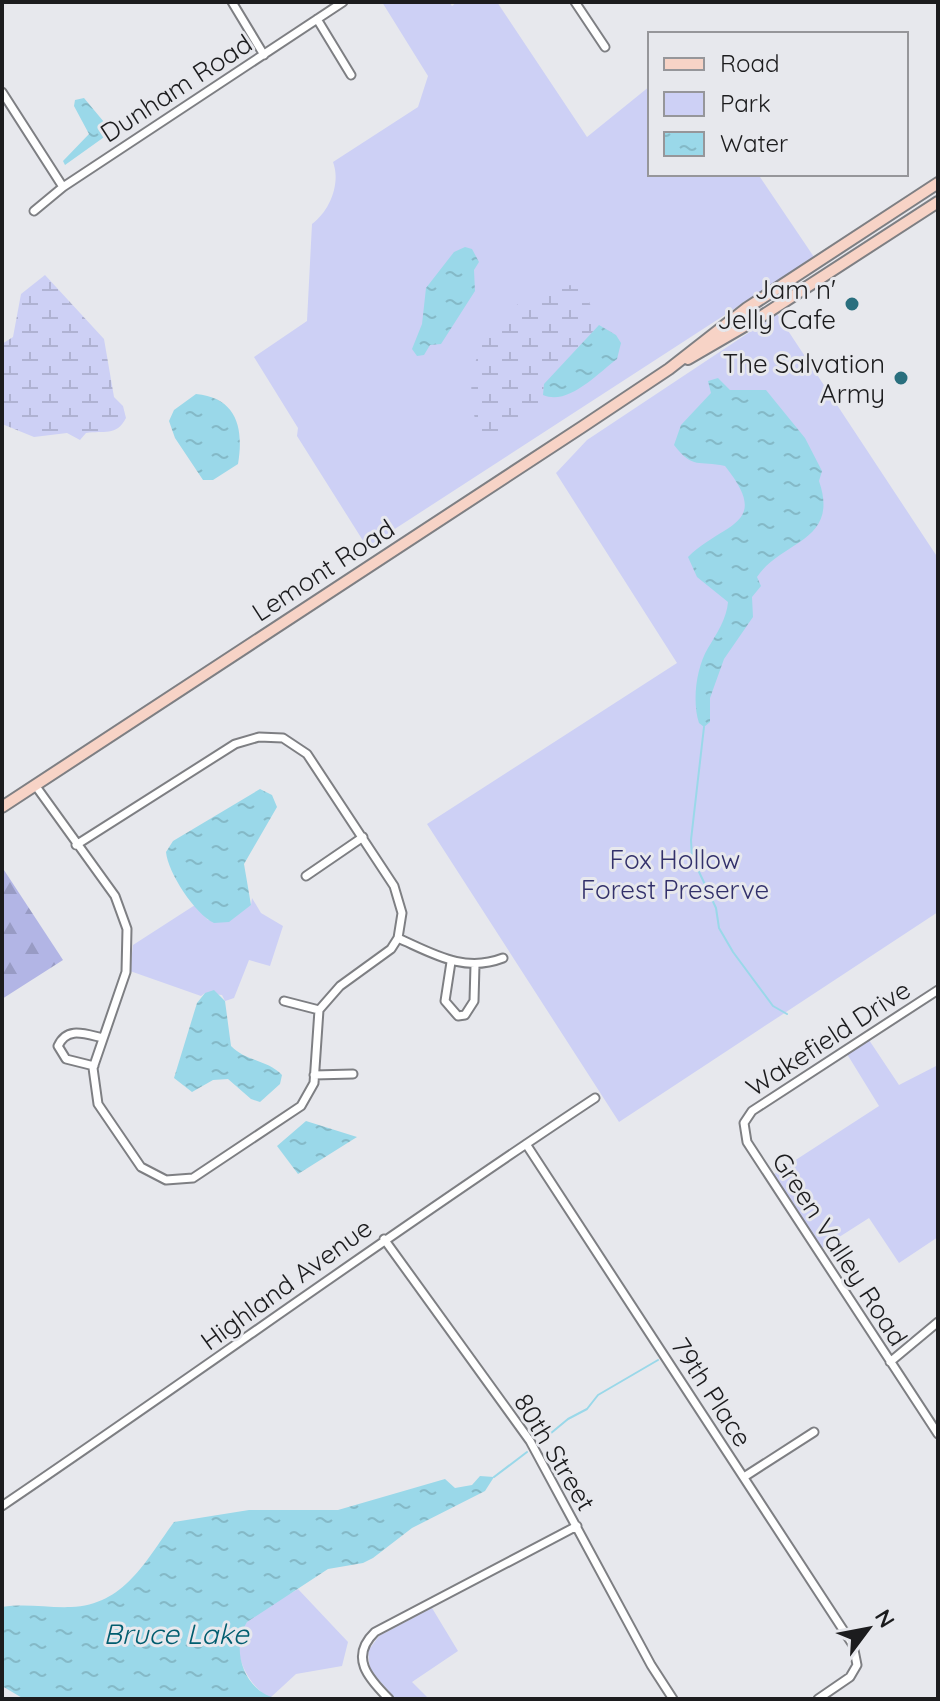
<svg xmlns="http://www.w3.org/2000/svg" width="940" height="1701" font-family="Quicksand,sans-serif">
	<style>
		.green { fill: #cdd0f5 }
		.forest { fill: url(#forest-firs) }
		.wetland { fill: url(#wetland-marsh) }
		.water { fill: url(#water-ripples) }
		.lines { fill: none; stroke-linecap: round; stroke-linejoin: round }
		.stream { stroke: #9ad8e9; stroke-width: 2 }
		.street-casing { stroke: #7e7f83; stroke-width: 11 }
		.secondary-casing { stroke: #7e7f83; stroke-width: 14 }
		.street { stroke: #fff; stroke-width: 7 }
		.secondary { stroke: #f7d3c6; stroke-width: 10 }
		.poi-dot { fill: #2a6f7e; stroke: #e7e8ed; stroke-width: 3 }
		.labels { text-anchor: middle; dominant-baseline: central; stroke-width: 6; stroke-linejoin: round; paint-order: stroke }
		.street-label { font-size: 26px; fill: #1c1c1e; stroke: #e7e8ed }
		.poi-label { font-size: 26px; fill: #1c1c1e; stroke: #e7e8ed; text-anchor: end }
		.park-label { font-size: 26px; fill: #33316b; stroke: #e7e8ed }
		.water-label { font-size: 28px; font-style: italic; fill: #015d6f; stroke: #e7e8ed }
	</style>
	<defs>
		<pattern id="forest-firs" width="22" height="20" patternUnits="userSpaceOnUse" patternTransform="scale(2)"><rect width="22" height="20" fill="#b2b5e5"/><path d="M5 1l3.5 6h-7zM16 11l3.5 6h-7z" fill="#989bc4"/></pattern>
		<pattern id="wetland-marsh" width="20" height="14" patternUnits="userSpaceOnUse" patternTransform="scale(2)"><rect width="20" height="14" fill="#cdd0f5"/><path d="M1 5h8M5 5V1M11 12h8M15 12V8" fill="none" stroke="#afb2d2"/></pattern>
		<pattern id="water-ripples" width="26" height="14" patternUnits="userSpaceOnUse" patternTransform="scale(2)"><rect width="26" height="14" fill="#9ad8e9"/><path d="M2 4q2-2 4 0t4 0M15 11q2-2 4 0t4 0" fill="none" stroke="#84b9c7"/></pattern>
	</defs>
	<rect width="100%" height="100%" fill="#e7e8ed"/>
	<path class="green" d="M382,2H449L452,6L457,2H497L587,137L650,86V174H758L814,257L367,547L297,436L298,428L254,357L307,321L312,224C330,211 341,183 333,162L418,107L428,76Z
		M777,314L938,558V912L619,1122L427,824L677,663L556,473L587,440Z
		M252,898L261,913L283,926L270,966L249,960L234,998L225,1001L222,995L205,993L201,996L130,971L133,945L195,905L208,920L251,905Z
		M869,1040L899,1085L938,1065V1237L899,1263L869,1218L822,1248L774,1174L879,1106L847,1054Z
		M298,1589L348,1642L342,1666L296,1674L270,1698C248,1686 227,1648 246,1623C258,1608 282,1599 298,1589Z
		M432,1608L458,1651L412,1682L429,1699H396L370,1670L368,1651L379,1636Z"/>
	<path class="forest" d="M2,867L63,960L2,999Z"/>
	<path class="wetland" d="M45,275L104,339L114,397L123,406L126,418C116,437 104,430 86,433L80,440L67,433L34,437L2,424V344L13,337L21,294Z
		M570,285L584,290L599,325L544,384L543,395L553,400L549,408L504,438L486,439C459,406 472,344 502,315C518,300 549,293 570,285Z
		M735,352L759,369L758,374L727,370L723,366V358Z"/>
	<path class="water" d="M84,98L104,122L107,135L65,165L63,161L89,134L74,106L75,100Z
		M465,247L472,249L479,262L474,270L475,291L441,344L430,345L424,355L417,356L412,349L422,324L426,288L454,252Z
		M599,325L616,335L621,343L617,359C597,374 568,406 543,395L544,384Z
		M718,378L730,390H766L805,438L822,471L819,481C840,542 782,540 757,577L761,586L752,597L753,617L724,659L710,698V722L704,727L699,723C692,702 696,668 708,648C716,635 727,618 728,602L697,577L688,557C723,522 773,526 725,466C699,460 693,470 674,445L681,425L711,393L708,381Z
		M196,394C237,398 244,428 238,464L213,480H203L175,438L169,421L174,410Z
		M260,789L272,795L277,807L244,864L251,905L229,922L214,923C195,914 168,873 166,852L173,841Z
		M214,990L225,1001L231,1046C245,1061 268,1060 282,1075L280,1084L260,1102L251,1099L228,1079L213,1080L192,1092L174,1078L197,1003L205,993Z
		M306,1121L357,1137L298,1174L277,1146Z
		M480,1476L494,1477L485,1491L412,1528L373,1558L363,1563L328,1569L247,1622C229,1651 246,1695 280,1699H24L2,1686V1607C25,1603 48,1608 71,1607C125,1605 146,1560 174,1522L249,1510H338L445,1479L455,1488L472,1485Z"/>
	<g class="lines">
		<path class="stream" d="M704,727L691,840L692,857L716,908L719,928L733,952L773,1006L787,1014
			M539,1443L568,1419L587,1409L598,1395L658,1360
			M494,1477L527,1452"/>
		<g class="street-casing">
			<path id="street" d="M232,2L264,55
				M575,2L605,47
				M317,19L351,75
				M2,92L63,187
				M34,211L63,187L343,2
				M35,785L115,896L127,929L126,972L93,1068L98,1104L141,1167L166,1180L193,1178L301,1106L314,1083L319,1010L340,986L391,949L398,938L402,913L394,886L307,754L283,738L259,737L235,744L76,845
				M306,876L363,837
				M398,938C434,954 464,973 503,958
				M451,962L445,1001L458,1016L465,1015L474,1001L475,965
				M938,990L752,1111L744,1123L747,1142L938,1434
				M284,1001L319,1010
				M94,1066L66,1059L58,1046C67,1026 85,1034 103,1038
				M314,1075L353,1074
				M526,1144L853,1645L857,1665L850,1677L818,1699
				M384,1239L530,1441L651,1665L673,1699
				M890,1362L938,1322
				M744,1477L814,1432
				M2,1506C201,1371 395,1230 595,1098
				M389,1699C368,1678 349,1657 375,1632L577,1526"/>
		</g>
		<g class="secondary-casing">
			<path id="secondary" d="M688,359L762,316L938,202
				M2,807L582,427L669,369L747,308L938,183"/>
		</g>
		<use href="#street" class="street"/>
		<use href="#secondary" class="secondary"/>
	</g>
	<g class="poi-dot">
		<circle cx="852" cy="304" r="8"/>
		<circle cx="901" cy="378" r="8"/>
	</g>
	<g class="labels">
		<g class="street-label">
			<text transform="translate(176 88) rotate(-33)">Dunham Road</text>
			<text transform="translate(323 570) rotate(-33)">Lemont Road</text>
			<text transform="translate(828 1038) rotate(-33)">Wakefield Drive</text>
			<text transform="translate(840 1249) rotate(57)">Green Valley Road</text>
			<text transform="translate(286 1284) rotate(-36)">Highland Avenue</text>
			<text transform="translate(712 1392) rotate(57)">79th Place</text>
			<text transform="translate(555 1452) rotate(59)">80th Street</text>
		</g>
		<g class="poi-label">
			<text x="836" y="289">Jam n'<tspan x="836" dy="30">Jelly Cafe</tspan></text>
			<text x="885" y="363">The Salvation<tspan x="885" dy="30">Army</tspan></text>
		</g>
		<g class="park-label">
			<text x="675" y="859">Fox Hollow<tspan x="675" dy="30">Forest Preserve</tspan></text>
		</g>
		<g class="water-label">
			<text x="176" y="1633">Bruce Lake</text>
		</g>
	</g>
	<rect width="940" height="1701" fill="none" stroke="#1c1c1e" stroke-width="8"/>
	<rect x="648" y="32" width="260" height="144" fill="#e7e8ed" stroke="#96969a" stroke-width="2"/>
	<rect x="664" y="58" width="40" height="12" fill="#f7d3c6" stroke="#96969a" stroke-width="2"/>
	<text x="720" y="72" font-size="24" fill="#1c1c1e">Road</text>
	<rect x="664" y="92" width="40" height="24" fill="#cdd0f5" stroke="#96969a" stroke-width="2"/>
	<text x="720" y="112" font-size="24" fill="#1c1c1e">Park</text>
	<rect x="664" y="132" width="40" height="24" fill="url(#water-ripples)" stroke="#96969a" stroke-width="2"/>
	<text x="720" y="152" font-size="24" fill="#1c1c1e">Water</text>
	<g transform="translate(868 1629) rotate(58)" stroke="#e7e8ed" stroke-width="6" paint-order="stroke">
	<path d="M0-6L14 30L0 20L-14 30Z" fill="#1c1c1e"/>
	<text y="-12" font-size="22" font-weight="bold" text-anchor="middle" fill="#1c1c1e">N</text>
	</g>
</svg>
